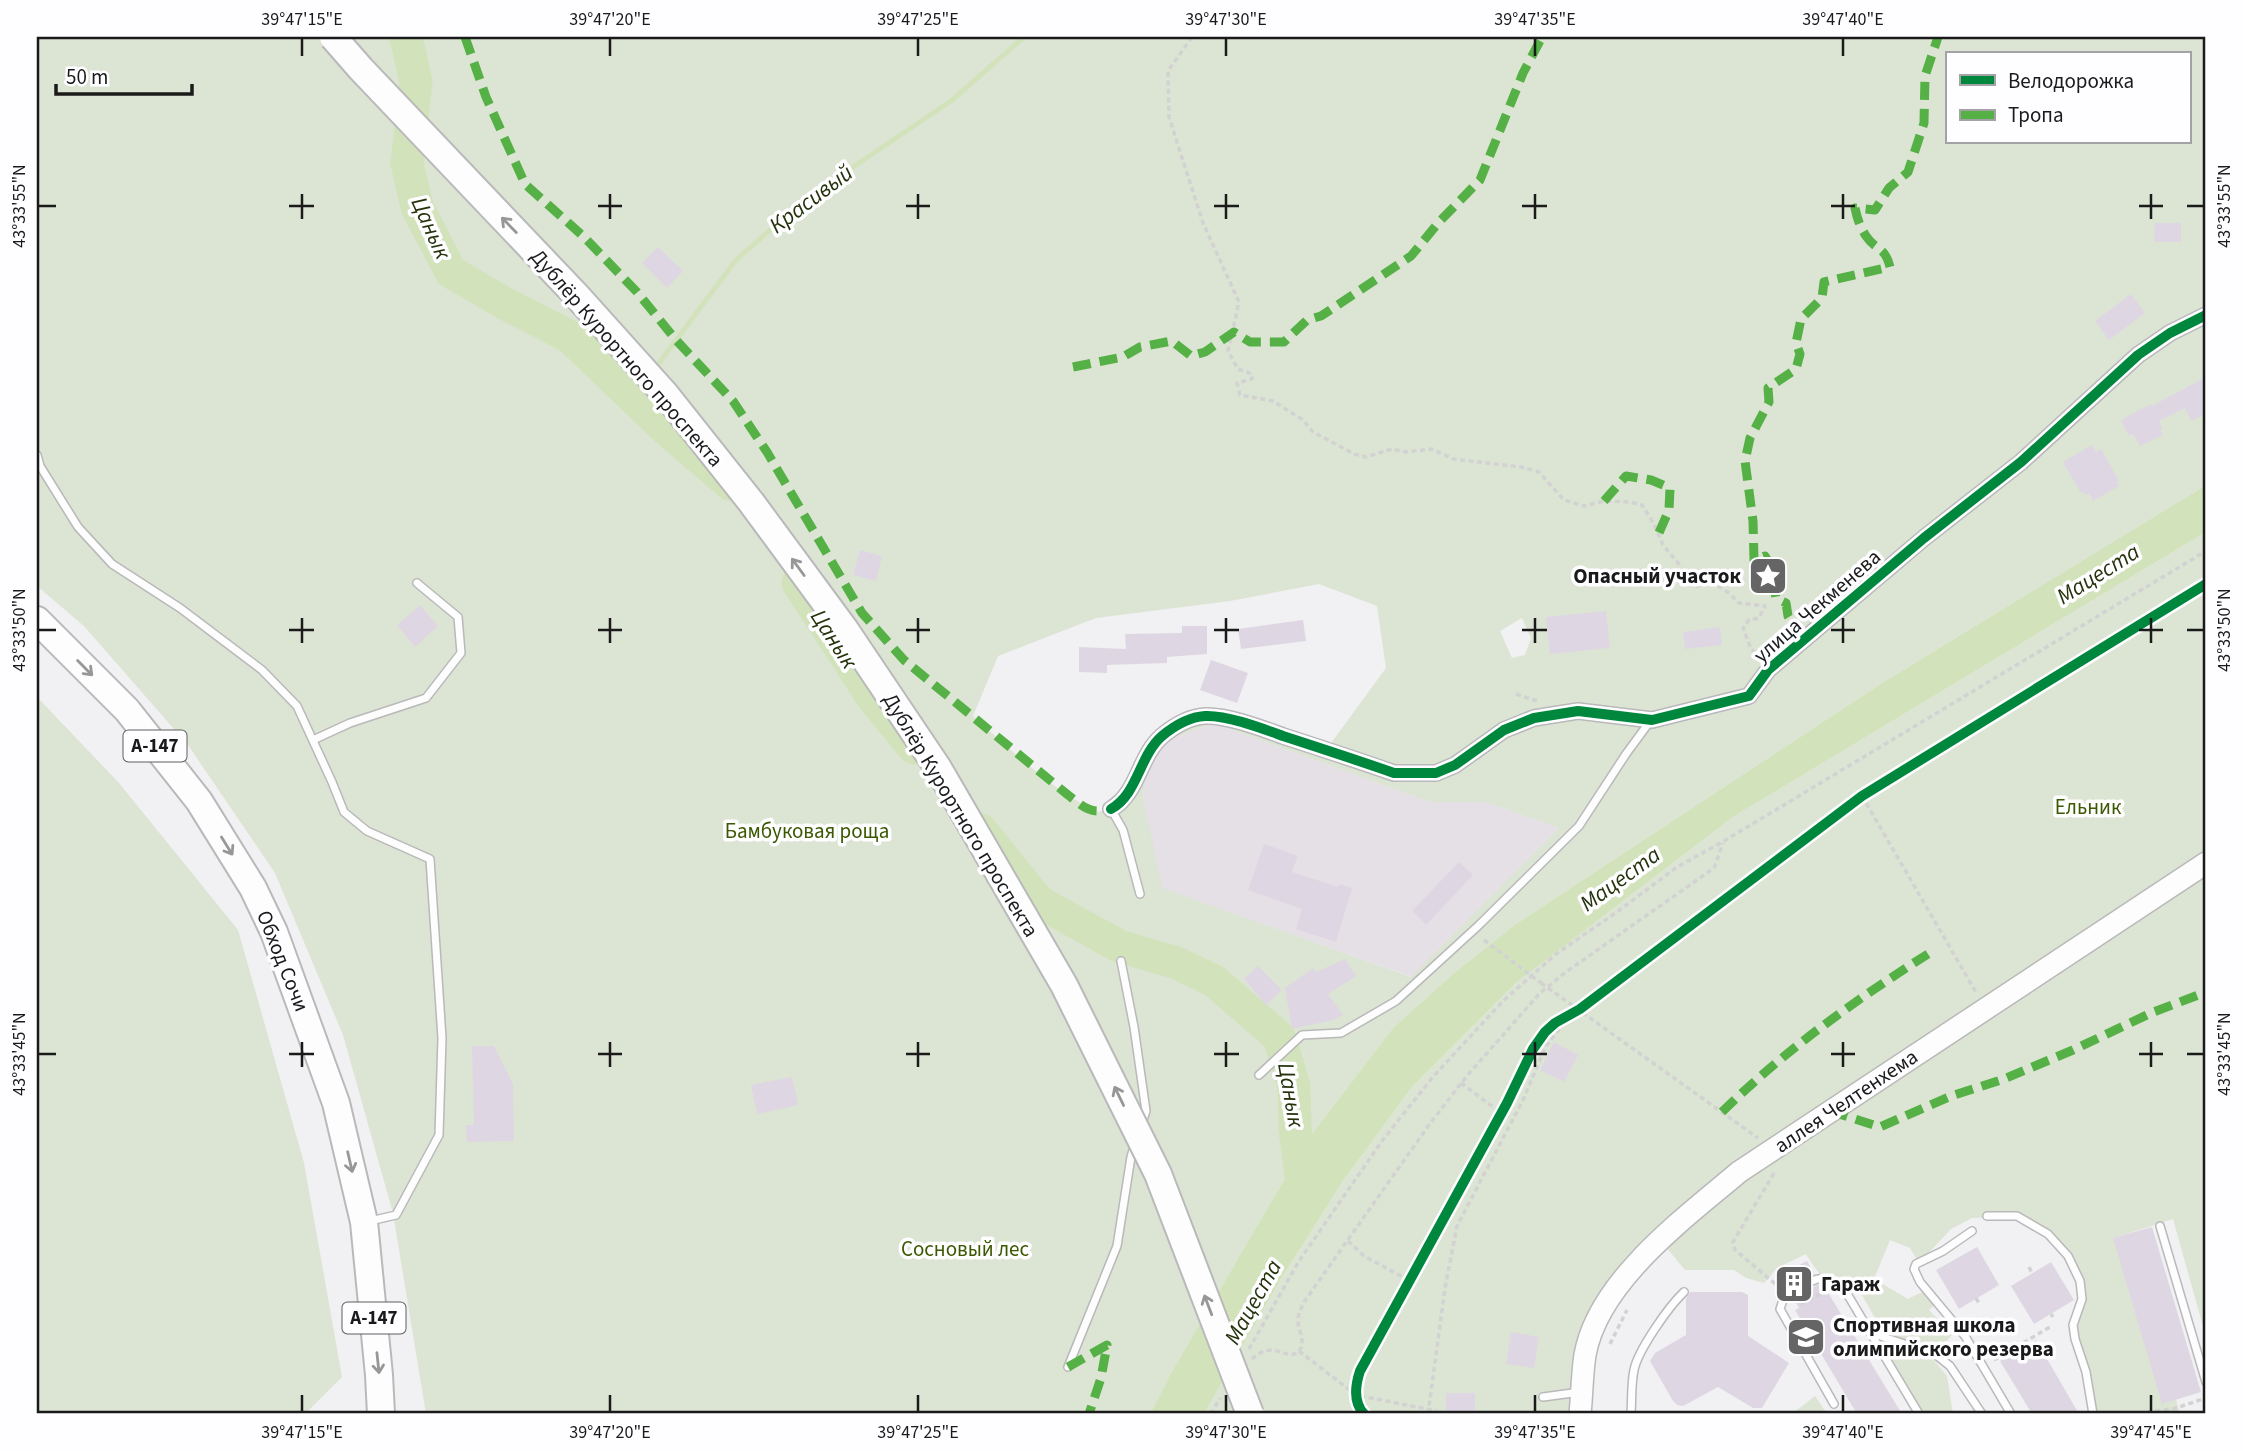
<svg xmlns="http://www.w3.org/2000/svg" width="2243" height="1451" font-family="'Source Sans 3',sans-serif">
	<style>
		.built { fill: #e4e0e6 }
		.green { fill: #dce4d3; fill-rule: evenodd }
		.water { fill: #d2e3bc }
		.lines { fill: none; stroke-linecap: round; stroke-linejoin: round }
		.stream { stroke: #d2e3bc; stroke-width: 5 }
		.river { stroke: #d2e3bc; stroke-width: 33 }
		.building { fill: #ded7e3 }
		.lane-casing { stroke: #b9b8ba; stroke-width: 10 }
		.street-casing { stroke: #b9b8ba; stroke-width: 18 }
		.secondary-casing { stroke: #b9b8ba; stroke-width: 24 }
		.highway-casing { stroke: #b9b8ba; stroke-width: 30 }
		.path { stroke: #d2d2d3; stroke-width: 3.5; stroke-dasharray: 5 3.5; stroke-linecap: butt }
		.lane { stroke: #fdfdfd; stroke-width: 7 }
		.street { stroke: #fdfdfd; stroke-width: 14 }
		.secondary { stroke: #fdfdfd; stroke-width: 21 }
		.highway { stroke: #fdfdfd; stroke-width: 26 }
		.highway-bridge-casing { stroke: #b9b8ba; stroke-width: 30; stroke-linecap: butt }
		.path-bridge { stroke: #d2d2d3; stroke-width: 3.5; stroke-dasharray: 5 3.5; stroke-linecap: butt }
		.highway-bridge { stroke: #fdfdfd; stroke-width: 26 }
		.quiet { stroke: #55b145; stroke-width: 9; stroke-dasharray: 18 9; stroke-linecap: butt }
		.cycleway-casing { stroke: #fefdff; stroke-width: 15 }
		.cycleway { stroke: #00873e; stroke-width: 10 }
		.oneway { stroke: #979797 }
		.ticks { fill: none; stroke: #1b1a1b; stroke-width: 2.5 }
		.labels { text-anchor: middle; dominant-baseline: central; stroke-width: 7; stroke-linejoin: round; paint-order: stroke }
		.shield { fill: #fefdff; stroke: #5f5e5f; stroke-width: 2 }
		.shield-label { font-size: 19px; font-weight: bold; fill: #1b1a1b }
		.street-label { font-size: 21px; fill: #1b1a1b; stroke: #fefdff }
		.poi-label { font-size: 21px; font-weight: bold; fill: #1b1a1b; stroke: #fefdff; text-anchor: start }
		.park-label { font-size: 21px; fill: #3c5800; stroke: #fefdff }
		.water-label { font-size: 23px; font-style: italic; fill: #24330a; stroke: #fefdff }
		.neatline { fill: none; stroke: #1b1a1b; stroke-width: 2.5 }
		.ticks-label { font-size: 18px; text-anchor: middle; fill: #1b1a1b }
	</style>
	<rect width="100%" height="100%" fill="#f1f0f2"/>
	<path class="built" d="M1213,723L1430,802H1486L1559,828L1412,977L1161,888L1143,796L1147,770L1163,742Z"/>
	<path class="green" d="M37,37H2206V485L1882,683L1516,924L1454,973L1393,1028L1308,1139L1171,1373L1150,1414H426L393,1213L343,1035L275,873L188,745L84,626L37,586ZM1947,54H2189V142H1947ZM1319,584L1377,606L1386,668L1326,750L1206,716L1160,738L1118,805L1099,812C1056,794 1008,747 973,716L998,656L1096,618L1230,601ZM1522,618L1531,638L1525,655L1512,658L1500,631ZM1213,723L1430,802H1486L1559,828L1411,977L1162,888L1143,796L1147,770L1163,742Z
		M2206,532V1337L2173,1219L2114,1238L2176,1400L2180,1414H2093L2073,1325L2082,1299L2080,1281L2068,1256L2048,1234L2017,1216L1972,1218L1951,1229L1919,1263L1910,1248L1890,1240L1874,1279L1908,1299L1926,1290L1937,1303L1929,1310L1952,1335L1938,1350L1921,1345L1947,1376L1953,1414H1918L1871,1333L1886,1337L1862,1295C1831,1288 1822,1280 1806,1254L1777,1268L1764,1283L1746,1278L1734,1270H1685L1661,1241L1615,1288L1579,1414H1204L1279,1282L1343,1181L1412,1087L1517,982L1733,817Z
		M37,697L119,783L238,930L304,1163L342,1377L305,1414H37Z
		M1815,1396L1827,1414H1792Z"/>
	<path class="water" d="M2206,485V532L1733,817L1517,982L1412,1087L1343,1181L1279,1282L1204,1414H1150L1171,1373L1308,1139L1393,1028L1454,973L1516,924L1882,683Z"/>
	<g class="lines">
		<path class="stream" d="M653,371L736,260L804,200L951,101L1024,37
			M633,397L645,382"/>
		<path class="river" d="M406,37L416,82L407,163L417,207L451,272L504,303L570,337L667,430L730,484
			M798,583L873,698L914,748
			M981,830L1039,902L1119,946L1177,963L1214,981L1279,1037L1294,1086L1295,1129L1304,1198"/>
	</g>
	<path class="building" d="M2155,223H2181V242H2154Z
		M658,247L683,271L667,288L642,263Z
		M2131,294L2145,313L2109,340L2095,321Z
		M2202,379L2206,386V414L2191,421L2185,408L2159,421L2163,429L2160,430L2163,435L2140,446L2133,434L2129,436L2121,421L2126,417L2151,404L2152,406Z
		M2092,445L2096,452L2101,449L2119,481L2117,482L2119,486L2093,501L2089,493L2085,495L2083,492L2081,493L2063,462Z
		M860,550L882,556L876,581L853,575Z
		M420,605L438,626L415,647L397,625Z
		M1606,611L1610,648L1550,654L1546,617Z
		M1303,620L1306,641L1241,649L1238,629Z
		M1182,626H1207V654L1167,657V663L1107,665V673L1079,672V647L1126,649L1125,634L1182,633Z
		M1720,627L1722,645L1685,649L1683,632Z
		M1211,660L1248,673L1237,703L1200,690Z
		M1264,844L1298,856L1292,872L1338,887L1339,884L1352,888L1336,942L1296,929L1302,909L1248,890Z
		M1459,862L1473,875L1426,925L1412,911Z
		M1345,959L1356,976L1328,994L1343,1015L1333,1020L1292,1029L1285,988L1313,968L1316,972Z
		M1258,966L1282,990L1266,1005L1244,979Z
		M1554,1042L1578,1055L1564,1082L1540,1070Z
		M472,1046H494L513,1084L514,1141L467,1142L466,1125H474Z
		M792,1077L798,1105L757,1114L751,1085Z
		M2152,1227L2201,1392L2162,1404L2113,1238Z
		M1977,1247L1999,1285L1959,1309L1936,1270Z
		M1807,1261L1814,1274L1787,1288L1780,1275Z
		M2051,1262L2074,1300L2034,1324L2011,1286Z
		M1817,1285H1821L1826,1292L1827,1291L1902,1414H1857L1795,1310L1799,1308L1794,1299Z
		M1690,1292H1742L1748,1295V1336L1789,1363L1762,1408H1753L1718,1387L1683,1406L1677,1405L1673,1401L1650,1361L1655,1353L1686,1335V1299Z
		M1511,1332L1539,1337L1534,1368L1506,1364Z
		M2036,1340L2079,1414H2032L2000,1361Z
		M1446,1393H1475V1414H1446Z"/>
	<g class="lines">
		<g class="lane-casing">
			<path id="lane" d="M37,455L40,466L78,527L112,564L180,608L262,670L297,706L332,782L344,812L367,831L430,859L442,1038L439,1135L396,1215L370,1221
				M313,740L350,723L426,698L461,653L458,617L417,583
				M1111,809L1123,830L1140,894
				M1121,961L1134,1027L1146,1111L1141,1126
				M1259,1075L1302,1035L1341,1033L1396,1001L1478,926L1579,826L1626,754L1651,720
				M1987,1216H2017L2048,1234L2068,1256L2080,1281L2082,1299L2073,1325L2075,1339L2086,1372L2093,1414
				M2160,1226L2206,1382
				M1972,1231L1943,1251L1916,1264L1914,1269L1920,1282L1965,1336L2011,1414
				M1871,1333L1935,1354L1950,1366L1982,1414
				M1068,1367L1117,1246L1131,1157L1135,1143
				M1543,1397L1580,1392
				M1834,1404L1780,1309L1784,1297C1810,1283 1822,1266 1846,1292L1919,1414
				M1631,1414C1632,1400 1631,1384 1634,1370C1638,1350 1669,1306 1684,1292"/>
		</g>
		<g class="street-casing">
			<path id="street" d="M1111,809C1138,794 1139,756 1162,736C1174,726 1189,717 1205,716C1227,715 1261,728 1283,736C1320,748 1357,760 1394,773H1436L1455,765L1504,730L1534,718L1578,711L1652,720L1749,696L1768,670L1924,538L2021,462L2138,355L2170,333L2206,315"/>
		</g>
		<g class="secondary-casing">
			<path id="secondary" d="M1580,1414C1582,1395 1582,1374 1585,1355C1598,1281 1685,1218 1739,1172L2206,863"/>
		</g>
		<g class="highway-casing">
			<path id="highway" d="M37,620L127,710L199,801L253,888L274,932L336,1103L364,1222L379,1375L381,1414"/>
		</g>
		<path class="path" d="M1192,37L1168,71L1169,117L1203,223L1239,302L1228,351L1238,369L1252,374V379L1237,383L1240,395L1273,401L1303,420L1313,432L1354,454L1366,457L1392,449L1406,452L1432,449L1453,459L1521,467L1539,472L1564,500L1584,506L1604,501L1630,502L1642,505L1654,524L1663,545L1678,563L1693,588L1710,581L1729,593L1739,603L1765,606L1759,618L1749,620L1743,628L1751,649L1760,656
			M1516,694L1537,701
			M1862,796L1977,994
			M1541,983L1758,1138
			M1461,1083L1501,1113
			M1774,1173L1733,1242L1735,1250L1779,1287
			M1348,1241L1364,1256L1410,1281
			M2029,1267L2032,1273
			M1976,1298L1980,1305
			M1801,1304L1824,1292
			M2051,1314L2053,1317
			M1610,1344L1627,1310
			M1249,1349L1299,1261L1382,1141L1432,1078L1503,1001L1556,954L1617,912L1677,867L1724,841L2206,551
			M1299,1351L1356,1395L1437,1411
			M1252,1359C1274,1338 1287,1363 1299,1351C1307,1343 1297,1328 1298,1318C1299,1312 1302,1307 1304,1302L1429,1125L1466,1077L1540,993L1566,972L1714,868L1723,843
			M1994,1360L2050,1327
			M1211,1414L1220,1398
			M1428,1414L1445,1288L1457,1226L1523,1100L1546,1046L1571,1014
			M2130,1414L2173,1409L2206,1398"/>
		<use href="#lane" class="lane"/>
		<use href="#street" class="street"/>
		<use href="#secondary" class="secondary"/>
		<use href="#highway" class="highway"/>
		<g class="highway-bridge-casing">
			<path id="highway-bridge" d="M333,37L361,69L577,296L666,395L751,502L846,631L938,768L1064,985L1158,1174L1250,1414"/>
		</g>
		<path class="path-bridge" d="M1484,940L1541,983"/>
		<use href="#highway-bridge" class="highway-bridge"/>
		<path class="quiet" d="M465,37L486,97L525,184L583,236L637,292L676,340L733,401L767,452L862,613L904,660L1068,795C1084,807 1089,815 1111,809
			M1073,367L1123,357L1140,347L1172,341L1191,356L1205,352L1234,332L1250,342H1284L1307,320L1321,316L1411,256L1439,222L1480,180L1523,73L1542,37
			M1604,501L1626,476L1651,480L1670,488L1669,510L1658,535
			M1803,640L1788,616L1786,603L1776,598L1774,586V571L1765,556L1754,560L1753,521L1745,461L1750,438L1769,402L1768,388L1796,369L1800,354L1796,343L1801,319L1822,298L1824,282L1890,267C1885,246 1876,251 1866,236C1860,227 1857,218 1855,208L1875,210L1889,188L1908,172L1924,123L1925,76L1938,37
			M1830,1111L1880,1127L1951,1096L2004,1079L2073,1050L2151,1013L2206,992
			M1722,1112C1784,1051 1855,1000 1928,954
			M1068,1367L1107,1345L1101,1378L1089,1414"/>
		<g class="cycleway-casing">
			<path id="cycleway" d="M1111,809C1138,794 1139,756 1162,736C1174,726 1189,717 1205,716C1227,715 1261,728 1283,736C1320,748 1357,760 1394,773H1436L1455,765L1504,730L1534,718L1578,711L1652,720L1749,696L1768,670L1924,538L2021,462L2138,355L2170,333L2206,315
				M1364,1414C1353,1402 1355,1386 1360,1371L1507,1103L1533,1049L1545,1032L1555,1023L1580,1009L1862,796L2206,584"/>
		</g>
		<use href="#cycleway" class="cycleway"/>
	</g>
	<defs><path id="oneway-shaft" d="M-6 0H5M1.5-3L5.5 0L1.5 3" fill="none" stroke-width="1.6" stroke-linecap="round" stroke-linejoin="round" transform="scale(1.75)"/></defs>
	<g class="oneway">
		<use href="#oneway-shaft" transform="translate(509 225) rotate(-134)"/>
		<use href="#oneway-shaft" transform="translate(798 567) rotate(-126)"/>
		<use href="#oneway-shaft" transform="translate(85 668) rotate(45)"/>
		<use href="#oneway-shaft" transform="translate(227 846) rotate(58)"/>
		<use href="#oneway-shaft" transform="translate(1119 1096) rotate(-116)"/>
		<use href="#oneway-shaft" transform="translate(350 1162) rotate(77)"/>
		<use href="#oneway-shaft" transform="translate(1208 1305) rotate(-111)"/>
		<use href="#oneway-shaft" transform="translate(378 1363) rotate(84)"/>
	</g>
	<path class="ticks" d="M302,38V56M610,38V56M918,38V56M1226,38V56M1535,38V56M1843,38V56M302,194V219M610,194V219M918,194V219M1226,194V219M1535,194V219M1843,194V219M2151,194V219M38,206H56M289,206H314M598,206H622M906,206H930M1214,206H1239M1522,206H1547M1831,206H1855M2139,206H2163M2187,206H2204M302,618V643M610,618V643M918,618V643M1226,618V643M1535,618V643M1843,618V643M2151,618V643M38,630H56M289,630H314M598,630H622M906,630H930M1214,630H1239M1522,630H1547M1831,630H1855M2139,630H2163M2187,630H2204M302,1042V1067M610,1042V1067M918,1042V1067M1226,1042V1067M1535,1042V1067M1843,1042V1067M2151,1042V1067M38,1054H56M289,1054H314M598,1054H622M906,1054H930M1214,1054H1239M1522,1054H1547M1831,1054H1855M2139,1054H2163M2187,1054H2204M302,1395V1412M610,1395V1412M918,1395V1412M1226,1395V1412M1535,1395V1412M1843,1395V1412M2151,1395V1412"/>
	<defs>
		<g id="sight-square" transform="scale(2.0125)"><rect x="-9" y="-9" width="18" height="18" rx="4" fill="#666566" stroke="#fefdff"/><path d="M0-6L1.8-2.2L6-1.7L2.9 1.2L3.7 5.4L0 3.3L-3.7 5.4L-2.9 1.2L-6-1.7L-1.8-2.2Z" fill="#fff"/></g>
		<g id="building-square" transform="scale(2.0125)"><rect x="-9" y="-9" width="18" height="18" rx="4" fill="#666566" stroke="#fefdff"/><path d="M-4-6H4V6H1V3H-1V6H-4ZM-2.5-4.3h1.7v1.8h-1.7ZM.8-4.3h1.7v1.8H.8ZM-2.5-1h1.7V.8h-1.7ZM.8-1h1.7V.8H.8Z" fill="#fff"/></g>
		<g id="school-square" transform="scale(2.0125)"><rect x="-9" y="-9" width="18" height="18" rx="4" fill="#666566" stroke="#fefdff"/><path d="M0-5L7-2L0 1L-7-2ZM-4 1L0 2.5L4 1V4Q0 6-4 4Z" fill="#fff"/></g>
	</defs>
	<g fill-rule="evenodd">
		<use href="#sight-square" x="1768" y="576"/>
		<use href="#building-square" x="1794" y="1284"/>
		<use href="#school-square" x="1806" y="1337"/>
	</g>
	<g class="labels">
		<g class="shield">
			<rect x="123.5" y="730.5" width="63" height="31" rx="5"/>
			<rect x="342.5" y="1302.5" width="63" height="31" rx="5"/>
		</g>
		<g class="shield-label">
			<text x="155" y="746">А-147</text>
			<text x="374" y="1318">А-147</text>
		</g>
		<g class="street-label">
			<text transform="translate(627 358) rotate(49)">Дублёр Курортного проспекта</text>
			<text transform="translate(1817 606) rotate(-41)">улица Чекменева</text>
			<text transform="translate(961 815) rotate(59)">Дублёр Курортного проспекта</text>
			<text transform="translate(283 961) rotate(68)">Обход Сочи</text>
			<text transform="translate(1846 1101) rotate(-34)">аллея Челтенхема</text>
		</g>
		<g class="poi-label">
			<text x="1741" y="576" text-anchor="end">Опасный участок</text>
			<text x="1821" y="1284">Гараж</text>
			<text x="1833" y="1325">Спортивная школа<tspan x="1833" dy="24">олимпийского резерва</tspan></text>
		</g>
		<g class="park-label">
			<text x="2088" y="807">Ельник</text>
			<text x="807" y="831">Бамбуковая роща</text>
			<text x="965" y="1249">Сосновый лес</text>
		</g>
		<g class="water-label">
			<text transform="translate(811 199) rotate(-37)">Красивый</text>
			<text transform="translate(431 228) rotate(66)">Цанык</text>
			<text transform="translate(2098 574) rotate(-32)">Мацеста</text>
			<text transform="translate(834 639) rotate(57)">Цанык</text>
			<text transform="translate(1620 879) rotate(-36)">Мацеста</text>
			<text transform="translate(1291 1095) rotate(80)">Цанык</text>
			<text transform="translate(1253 1302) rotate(-61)">Мацеста</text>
		</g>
	</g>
	<rect width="2243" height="1451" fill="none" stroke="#fefdff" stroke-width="77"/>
	<rect x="1946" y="52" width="245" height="91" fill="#fefdff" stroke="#a3a2a4" stroke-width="2"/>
	<rect x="1960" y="75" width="35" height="10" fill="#00873e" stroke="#a3a2a4" stroke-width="2"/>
	<text x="2008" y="88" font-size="21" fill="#1b1a1b">Велодорожка</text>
	<rect x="1960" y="110" width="35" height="10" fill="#55b145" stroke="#a3a2a4" stroke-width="2"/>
	<text x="2008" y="122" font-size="21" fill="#1b1a1b">Тропа</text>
	<path d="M56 84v10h136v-10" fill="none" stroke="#1b1a1b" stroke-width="3.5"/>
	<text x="66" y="84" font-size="21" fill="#1b1a1b" stroke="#fefdff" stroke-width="5" paint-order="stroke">50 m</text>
	<rect x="38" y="38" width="2166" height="1374" class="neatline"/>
	<g class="ticks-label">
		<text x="302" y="25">39°47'15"E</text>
		<text x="610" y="25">39°47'20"E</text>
		<text x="918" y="25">39°47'25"E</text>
		<text x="1226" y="25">39°47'30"E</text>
		<text x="1535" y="25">39°47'35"E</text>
		<text x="1843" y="25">39°47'40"E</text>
		<text transform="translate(19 206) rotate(-90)" y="6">43°33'55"N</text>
		<text transform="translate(2224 206) rotate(-90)" y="6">43°33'55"N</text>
		<text transform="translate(19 630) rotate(-90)" y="6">43°33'50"N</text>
		<text transform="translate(2224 630) rotate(-90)" y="6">43°33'50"N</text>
		<text transform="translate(19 1054) rotate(-90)" y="6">43°33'45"N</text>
		<text transform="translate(2224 1054) rotate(-90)" y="6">43°33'45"N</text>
		<text x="302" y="1438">39°47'15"E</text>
		<text x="610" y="1438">39°47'20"E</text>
		<text x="918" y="1438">39°47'25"E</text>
		<text x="1226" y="1438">39°47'30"E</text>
		<text x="1535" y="1438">39°47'35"E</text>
		<text x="1843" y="1438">39°47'40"E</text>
		<text x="2151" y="1438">39°47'45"E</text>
	</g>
</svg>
